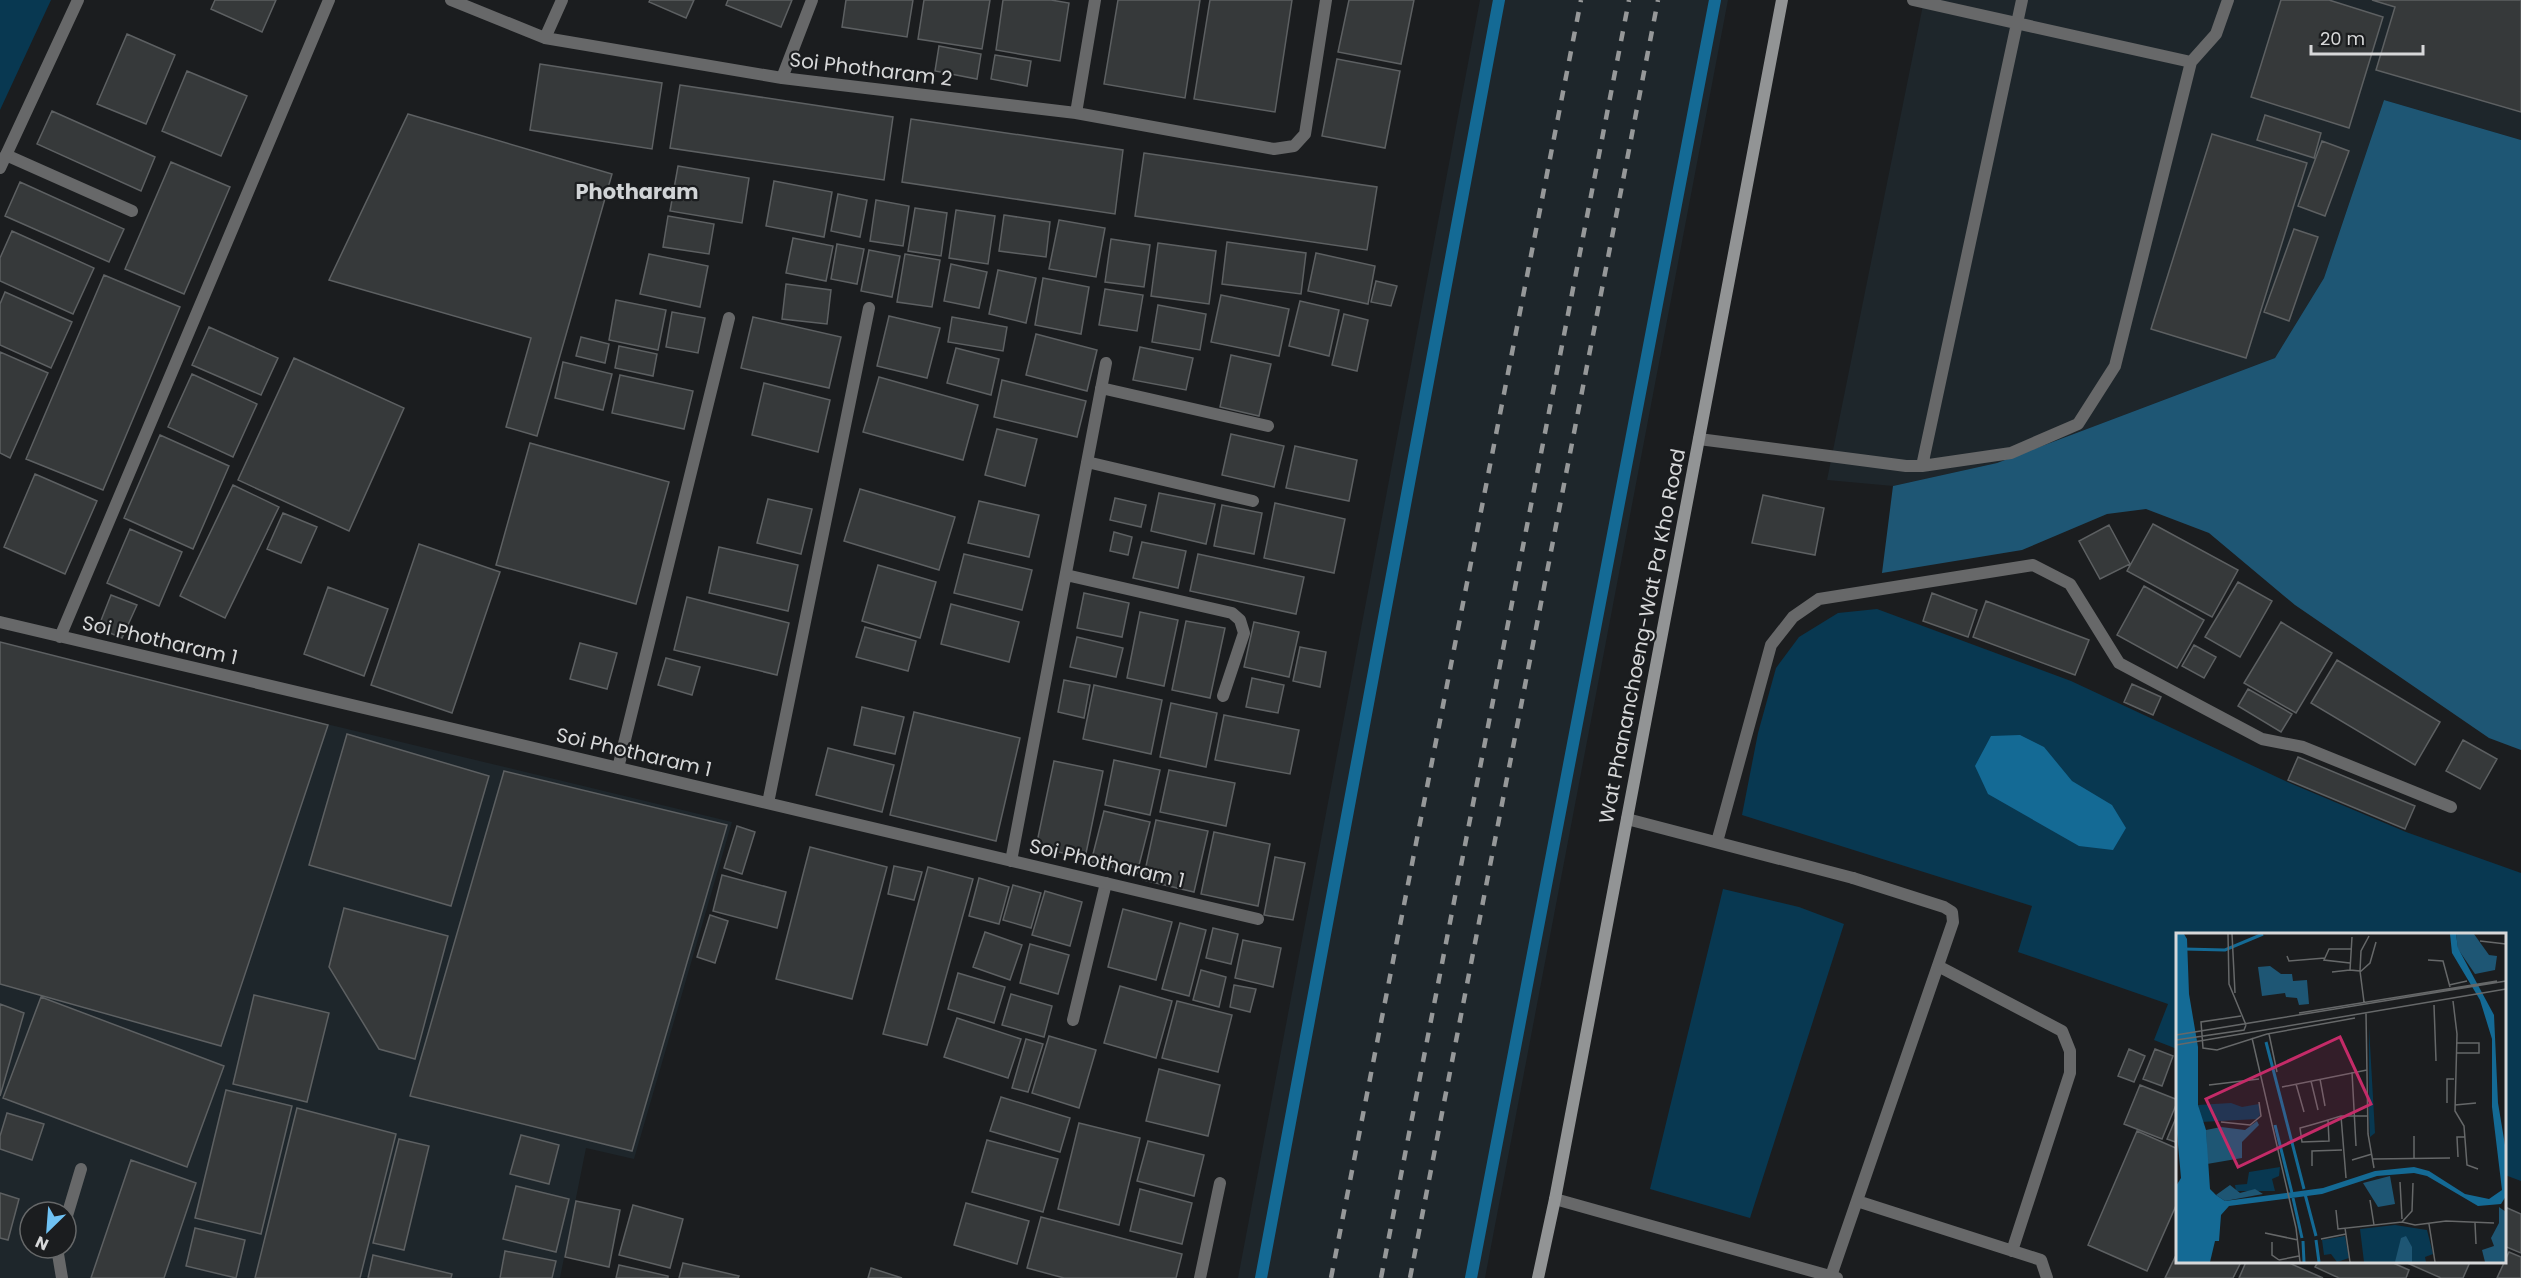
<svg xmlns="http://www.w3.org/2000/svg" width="2521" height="1278" font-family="Poppins,sans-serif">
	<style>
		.built { fill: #1e262b; fill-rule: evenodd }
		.green { fill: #083851 }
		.forest { fill: #1e5674 }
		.water { fill: #146a95 }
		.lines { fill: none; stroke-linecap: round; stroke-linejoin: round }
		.stream { stroke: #146a95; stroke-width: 12 }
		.building { fill: #36393a; stroke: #5d6062; stroke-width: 1.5 }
		.service { stroke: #676869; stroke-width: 12 }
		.minor { stroke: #676869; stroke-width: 12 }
		.secondary { stroke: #929495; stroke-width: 12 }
		.rail { stroke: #969899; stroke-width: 4.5; stroke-dasharray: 10 10; stroke-linecap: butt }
		.labels { text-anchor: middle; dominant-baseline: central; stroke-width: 4.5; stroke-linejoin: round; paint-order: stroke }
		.street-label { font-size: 20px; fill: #d7d8d9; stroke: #1b1d1f }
		.neighbourhood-label { font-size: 21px; font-weight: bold; fill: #d1d4d6; stroke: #1b1d1f }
		.inset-river { fill: none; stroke: #146a95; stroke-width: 3 }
		.inset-road { fill: none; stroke: #666869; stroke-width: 1.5 }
		.view { fill: #c42b68; fill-opacity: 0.15; stroke: #c42b68; stroke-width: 3 }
		.inset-edge { fill: none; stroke: #d7d8d9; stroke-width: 3 }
	</style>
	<rect width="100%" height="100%" fill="#1b1d1f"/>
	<path class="built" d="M1480,0H1728L1485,1278H1238Z
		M1924,0H2521V140L2384,100L2324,278L2275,358L1997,463L1893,486L1827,480Z
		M0,645L732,822L634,1159L586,1148L560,1278H0ZM30,1212H66V1248H30Z"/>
	<path class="green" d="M0,0H51L0,110Z
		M1877,609L2071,681L2292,784L2406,832L2521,873V1181L2505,1175L2504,934H2178L2177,1049L2154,1040L2168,1004L2018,952L2032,906L1742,815L1758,733L1776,668L1799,637L1838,613Z
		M1723,889L1799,907L1844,924L1750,1218L1650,1189Z"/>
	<path class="forest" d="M2384,100L2521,140V750L2489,738L2295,605L2209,533L2146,509L2107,514L2022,550L1882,573L1893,486L1997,463L2275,358L2324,278Z"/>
	<path class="water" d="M2020,735L2044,747L2072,781L2112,805L2126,828L2113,850L2079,846L1988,794L1975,766L1991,736Z"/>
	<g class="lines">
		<path class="stream" d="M1261,1278L1499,0
			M1471,1278L1715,0"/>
	</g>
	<path class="building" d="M215,0H276L262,32L211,9Z
		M650,0H694L686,18L649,2Z
		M728,0H792L781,27L726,5Z
		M846,0H913L907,37L842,27Z
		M924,0H990L982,49L918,39Z
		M1003,0H1051L1069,3L1060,61L996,50Z
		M1118,0H1200L1185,98L1104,84Z
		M1210,0H1292L1275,112L1194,99Z
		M1349,0H1414L1401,64L1338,52Z
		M2281,0H2329L2383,17L2349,128L2251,97Z
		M2372,0H2521V112L2376,70L2395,7Z
		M127,34L175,55L146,124L97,104Z
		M939,46L981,54L977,79L935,71Z
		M995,55L1031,61L1027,86L991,79Z
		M1337,59L1400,71L1385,148L1322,136Z
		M540,64L662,83L652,149L530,130Z
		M187,71L247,96L221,156L162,131Z
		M680,85L893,117L884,180L670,148Z
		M52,111L155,157L141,191L37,144Z
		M408,114L612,174L537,436L506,427L531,338L329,280Z
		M2265,115L2321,133L2314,158L2257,140Z
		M911,119L1123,150L1115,214L902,182Z
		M2212,134L2307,163L2246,358L2151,329Z
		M2322,141L2349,151L2325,216L2298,206Z
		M1144,153L1377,187L1367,250L1135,216Z
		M171,162L230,187L184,294L125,269Z
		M678,166L749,178L742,223L670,211Z
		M774,181L832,192L824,237L766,226Z
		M20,182L124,229L109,262L5,216Z
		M838,194L867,200L860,237L831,231Z
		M876,200L909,206L903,246L870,241Z
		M915,208L947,213L941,256L908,251Z
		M956,210L995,216L988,264L949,258Z
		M1004,215L1050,222L1046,257L999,251Z
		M668,216L714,224L709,254L663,247Z
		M1059,220L1105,228L1096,277L1049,269Z
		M2294,229L2318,237L2289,321L2264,312Z
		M12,231L94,268L73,314L0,281V258Z
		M793,238L833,246L826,281L786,273Z
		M1111,239L1150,245L1144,287L1105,282Z
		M1227,242L1306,253L1301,294L1222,284Z
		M1158,243L1216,251L1209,304L1151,296Z
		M837,244L864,249L857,284L831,279Z
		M869,250L900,256L892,297L861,291Z
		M1316,253L1375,266L1368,304L1308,291Z
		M649,254L708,266L700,307L640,294Z
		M905,254L940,260L932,307L897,302Z
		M951,264L987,272L979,308L944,301Z
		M998,270L1036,278L1026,323L989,314Z
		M104,275L180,307L103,490L26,459Z
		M1043,278L1089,287L1081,334L1035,325Z
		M1376,281L1397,286L1391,306L1371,302Z
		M786,284L831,290L827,324L782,319Z
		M1105,289L1143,295L1137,331L1099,325Z
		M5,292L72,322L51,368L0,345V304Z
		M1221,295L1289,309L1279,356L1211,342Z
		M616,300L666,310L658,350L609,340Z
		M1300,301L1339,310L1329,356L1289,346Z
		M1158,305L1206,314L1200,350L1152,342Z
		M672,312L705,318L698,353L666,347Z
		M1344,314L1368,320L1357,371L1332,365Z
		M889,316L940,328L927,378L877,366Z
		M753,317L841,337L829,388L741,368Z
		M952,317L1007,327L1003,351L948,342Z
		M209,327L278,358L261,395L192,365Z
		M1036,334L1097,350L1087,391L1026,375Z
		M581,337L609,344L605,363L576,356Z
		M619,346L657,354L653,376L615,368Z
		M1140,347L1193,358L1186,390L1133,380Z
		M956,348L999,359L991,395L947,383Z
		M0,352L48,373L10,458L0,453Z
		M1231,355L1271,364L1259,416L1220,407Z
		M294,358L404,408L349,531L238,480Z
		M563,362L612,374L603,410L555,398Z
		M192,374L257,404L233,457L168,427Z
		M620,375L693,391L684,429L612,413Z
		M879,377L978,405L963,460L863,432Z
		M1002,380L1086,401L1077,437L994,417Z
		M764,383L830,400L818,452L752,435Z
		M997,429L1037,439L1025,486L985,475Z
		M1231,434L1284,446L1274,487L1222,475Z
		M160,435L229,466L193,549L124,518Z
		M530,443L669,482L636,604L496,565Z
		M1295,446L1357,460L1349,501L1286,488Z
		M35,474L97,501L65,574L4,547Z
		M233,485L279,507L225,618L180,596Z
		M860,489L955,517L939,570L844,541Z
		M1159,493L1215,504L1206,544L1151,531Z
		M1763,495L1824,508L1815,555L1752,543Z
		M1115,498L1146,505L1141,527L1110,520Z
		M768,499L812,509L801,554L757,543Z
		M979,501L1039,515L1029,557L968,543Z
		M1275,503L1345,519L1334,573L1264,558Z
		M1222,505L1262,513L1254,554L1214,546Z
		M283,513L317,527L301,563L267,549Z
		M2153,524L2238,570L2212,617L2127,571Z
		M2109,525L2130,564L2100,579L2079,541Z
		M130,529L182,552L159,606L107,583Z
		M1114,532L1132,537L1128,555L1110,551Z
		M1142,542L1186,551L1178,588L1133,578Z
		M419,544L500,572L452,713L371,685Z
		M719,547L798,565L788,611L709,593Z
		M964,554L1032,570L1022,610L954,593Z
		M1198,554L1304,577L1296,614L1190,591Z
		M878,565L936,582L920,638L862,621Z
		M2238,582L2272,601L2240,657L2205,637Z
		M2144,586L2204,620L2177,668L2117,635Z
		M328,587L388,609L364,676L304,654Z
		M1084,593L1129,603L1122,637L1077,628Z
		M1932,593L1977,610L1968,637L1923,621Z
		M111,595L137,605L122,638L98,628Z
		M687,597L789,623L777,675L674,650Z
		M1986,601L2089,640L2075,675L1973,637Z
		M951,604L1019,622L1009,662L941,644Z
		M1140,612L1178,620L1164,686L1127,678Z
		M1186,621L1225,628L1210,698L1172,690Z
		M1254,622L1299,632L1289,677L1244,667Z
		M2281,622L2332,653L2296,713L2244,683Z
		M865,627L916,641L908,671L856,657Z
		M1077,637L1123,648L1116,677L1070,667Z
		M0,642L328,725L221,1046L0,984Z
		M580,643L617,653L607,689L570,679Z
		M2194,645L2216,657L2204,678L2182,666Z
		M1300,647L1326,652L1320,687L1293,681Z
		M666,658L700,667L692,695L658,685Z
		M2337,660L2440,722L2415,765L2311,703Z
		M1252,678L1284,685L1278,713L1246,707Z
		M1064,680L1090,685L1084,718L1058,712Z
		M2132,684L2161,697L2153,715L2124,702Z
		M1094,685L1162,700L1151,754L1083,739Z
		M2248,689L2292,714L2281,732L2238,706Z
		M1171,703L1217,713L1206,767L1160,757Z
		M862,707L904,717L895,754L854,745Z
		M914,712L1020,738L996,841L890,815Z
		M1224,715L1299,730L1290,774L1215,760Z
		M347,734L489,776L451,906L309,865Z
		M2463,740L2497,759L2480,789L2446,771Z
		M828,748L894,765L882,812L816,795Z
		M2298,757L2415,806L2405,829L2288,780Z
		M1114,760L1160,770L1150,815L1105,805Z
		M1054,761L1103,771L1085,858L1036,847Z
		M1169,770L1235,783L1226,826L1160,812Z
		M504,771L727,825L632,1151L410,1096Z
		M1104,811L1150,822L1137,873L1091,862Z
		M1156,820L1208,831L1194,892L1143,880Z
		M737,826L755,832L742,874L724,868Z
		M1214,832L1270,844L1258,906L1201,894Z
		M810,847L887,867L852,999L776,979Z
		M1275,857L1305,863L1293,920L1264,915Z
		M894,866L922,872L914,900L888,894Z
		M928,867L973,879L927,1045L883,1034Z
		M722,875L786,892L777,928L713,911Z
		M979,878L1009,887L999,924L969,916Z
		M1013,885L1041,893L1031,928L1003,920Z
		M1045,891L1082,902L1070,946L1032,935Z
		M344,908L448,936L415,1059L379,1049L329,967Z
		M1123,909L1172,922L1156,980L1108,967Z
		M710,915L728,921L715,963L697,957Z
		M1180,923L1206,930L1189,996L1162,989Z
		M1213,928L1238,934L1231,964L1206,958Z
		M985,932L1022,945L1010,980L973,967Z
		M1243,940L1281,948L1273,987L1235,978Z
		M1030,944L1069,955L1058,994L1020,983Z
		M1201,970L1226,977L1219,1007L1193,1000Z
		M958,973L1005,987L994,1023L948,1009Z
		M1234,985L1256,989L1250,1012L1230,1007Z
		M1120,986L1172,1001L1156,1058L1104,1043Z
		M1011,994L1052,1006L1044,1037L1002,1025Z
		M254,995L329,1013L307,1102L233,1084Z
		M41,997L224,1066L187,1167L3,1098Z
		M1177,1001L1232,1015L1218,1072L1162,1058Z
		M0,1004L24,1013L0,1096Z
		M957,1018L1021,1039L1008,1078L944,1057Z
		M1049,1036L1096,1050L1079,1108L1032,1093Z
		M1026,1039L1043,1044L1028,1092L1012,1088Z
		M2129,1049L2145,1056L2134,1082L2118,1076Z
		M2155,1049L2173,1056L2162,1086L2143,1079Z
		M1159,1069L1220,1085L1208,1136L1146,1121Z
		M2140,1085L2178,1100L2162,1139L2124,1124Z
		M226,1090L292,1106L261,1234L195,1218Z
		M1001,1097L1070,1118L1060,1152L990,1131Z
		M297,1108L396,1134L360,1278H255Z
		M7,1113L44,1124L32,1160L0,1149V1136Z
		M2178,1113V1143L2167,1139Z
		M1079,1123L1140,1138L1119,1225L1058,1209Z
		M2137,1131L2178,1149V1201L2147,1271L2088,1245Z
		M521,1135L559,1145L549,1184L510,1174Z
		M399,1139L429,1146L404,1250L373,1243Z
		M987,1140L1058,1159L1043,1212L972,1192Z
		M1148,1141L1204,1155L1194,1196L1137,1181Z
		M131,1160L196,1183L164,1278H91Z
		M516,1186L569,1199L556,1252L503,1239Z
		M1140,1189L1192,1203L1182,1244L1130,1231Z
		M0,1193L19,1199L8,1240L0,1238Z
		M576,1201L620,1210L609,1267L565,1257Z
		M966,1203L1029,1221L1017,1264L954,1245Z
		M633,1205L683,1219L670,1268L619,1255Z
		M2505,1207L2521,1214V1253L2504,1246Z
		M1041,1217L1182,1254L1176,1278H1064L1027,1268Z
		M195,1228L245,1240L236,1278L186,1266Z
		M505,1251L556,1261L552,1278H500Z
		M2178,1251V1262H2241L2233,1278H2165Z
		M2509,1252L2521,1257V1278H2497Z
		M373,1255L452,1274L451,1278H368Z
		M2246,1262H2287L2323,1278H2239Z
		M2318,1262H2391L2409,1270L2406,1278H2339L2315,1267Z
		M2405,1262H2470L2463,1278H2441Z
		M683,1263L739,1276L738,1278H679Z
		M619,1265L668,1276V1278H616Z
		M871,1268L902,1278H868Z"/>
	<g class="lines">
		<path class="service" d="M2191,62L2216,34L2228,0
			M6,155L132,211
			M1699,439L1906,466H1922L2011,453L2078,424L2115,366L2191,62L1913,0
			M1922,466L2022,0
			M1938,966L2062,1031L2070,1051V1073L2012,1251
			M1073,1020L1106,883
			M1857,1201L2041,1260L2047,1278
			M66,1219L81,1169
			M57,1248L62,1278
			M1831,1276L1953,922L1952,912L1944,907L1853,878"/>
		<path class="minor" d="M451,0L545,38L782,78L1076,113L1274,149L1294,146L1305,134L1326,0
			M545,38L562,0
			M782,78L812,0
			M1076,113L1095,0
			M0,168L78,0
			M1101,388L1268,426
			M1087,462L1253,501
			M1066,575L1232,613L1240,620L1244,633L1223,696
			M0,622L1258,919
			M60,637L329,0
			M618,768L729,318
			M768,803L869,308
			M1627,819L1853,878
			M1717,842L1771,645L1793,617L1819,599L2033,565L2070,584L2119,663L2262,739L2303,747L2451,807
			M1011,861L1106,363
			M1555,1199L1837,1278
			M1200,1278L1220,1183"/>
		<path class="secondary" d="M1538,1278L1555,1199L1782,0"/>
		<path class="rail" d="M1331,1278L1581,0
			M1381,1278L1629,0
			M1410,1278L1658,0"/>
	</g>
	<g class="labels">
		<g class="street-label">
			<text transform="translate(871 69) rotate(7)">Soi Photharam 2</text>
			<text transform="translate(1642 636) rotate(-79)">Wat Phananchoeng-Wat Pa Kho Road</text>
			<text transform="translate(160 640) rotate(13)">Soi Photharam 1</text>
			<text transform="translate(634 752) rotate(13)">Soi Photharam 1</text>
			<text transform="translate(1107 863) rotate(13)">Soi Photharam 1</text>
		</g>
		<g class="neighbourhood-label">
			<text x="637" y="191">Photharam</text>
		</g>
	</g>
	<g transform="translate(2176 933)">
		<rect width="330" height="330" fill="#1b1d1f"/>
		<path d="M193,94L199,200L194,204L193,182ZM55,170L66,174L83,171L84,182L81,186L25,189L22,172ZM104,234L103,243L96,246L99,258H60L59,252L71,251L73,239ZM219,292L251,297L257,321L249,324L250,329H236V314L219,329H188L184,296ZM169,303L173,325L161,329L155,321L148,322L146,307Z" fill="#083851"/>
		<path d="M280,1H298L313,22L321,23L319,37L299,41L282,16ZM94,33L105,41H116L117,48L131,47L133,71L123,72L121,65L110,64L109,60L86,63L82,34ZM81,188L83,192L66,209V225L31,231L30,197L45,194L69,197ZM214,243L219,271L202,274L187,250ZM54,252L64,260L79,256L87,261L49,268L40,262ZM323,274L330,279V329H309L306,317L318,313L315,305L323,290ZM230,303L236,314V329H219L225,305Z" fill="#1e5674"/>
		<path d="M0,1H8L11,6L13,61L22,114V172L30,197L34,256L40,262L49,268L147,255L199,238L238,234L253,238L289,261L313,266L326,257L316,174V106L304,67L276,20L274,1H280L282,15L318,82L322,170L330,218V263L325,271L302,273L251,243L238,240L201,243L146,261L53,273L45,282L43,308H39L34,329H0V253L5,245L0,189Z" fill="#146a95"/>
		<path class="inset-river" d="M8,16L49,17L87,1M90,109L128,256M99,192L116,260M129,261L140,303M117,265L126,305M140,307L143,329M127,308L128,329"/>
		<path class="inset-road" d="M52,1L53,51L70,92M56,1L59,60M176,4L174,37L184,38L188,69M304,8L330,11M111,23L113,28L149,25M252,27L267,28L274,54M174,30L148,27L153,16H175M184,38L185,18L193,3M156,39L174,37M184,39L194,30L200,9M273,52L291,48M277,68L281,101L279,178L288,193L291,232L302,236M258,72L260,128M123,80L321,48M190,80L192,201L198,235M65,83L25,89L27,115L41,117L91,101L179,85M93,101L101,139M0,102L330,48M76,105L120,295L124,329M0,107L68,97L70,92M0,112L330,56M281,120H303V110H281M176,139L180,213M144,146L149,173M135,148L142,177M120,151L128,179M33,152L83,146M106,154L191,137M271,170V146H278M279,172L300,170M165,183L170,245M152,187L153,208L126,209L124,195L135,192L152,187L165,183H191M45,189L74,192L85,183L83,169M282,224L281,204H289M238,225V203M197,226L274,225M176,227L196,221M136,233V218L166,217M224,249L226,286M194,267L198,292M160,277L162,296L226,289L239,292L270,288L318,290M226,289L236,278L237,250M299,290L300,311M253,291L259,329M169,295L174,329M89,300L122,307M145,306L170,301M96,309V322L103,327M103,327L123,323"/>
		<path class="view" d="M164,104L195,171L62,234L30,166Z"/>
		<rect width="330" height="330" class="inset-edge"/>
	</g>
	<g transform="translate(48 1230) rotate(205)"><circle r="28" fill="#1b1d1f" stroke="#666869" stroke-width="1.5"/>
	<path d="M0-4.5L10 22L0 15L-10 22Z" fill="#6fc2f4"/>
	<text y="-9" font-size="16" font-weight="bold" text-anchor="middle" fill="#d7d8d9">N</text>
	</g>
	<path d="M2311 45v9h112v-9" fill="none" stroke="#d7d8d9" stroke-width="3"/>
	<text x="2320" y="45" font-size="18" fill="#d7d8d9" stroke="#1b1d1f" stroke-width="4.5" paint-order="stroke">20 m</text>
</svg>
